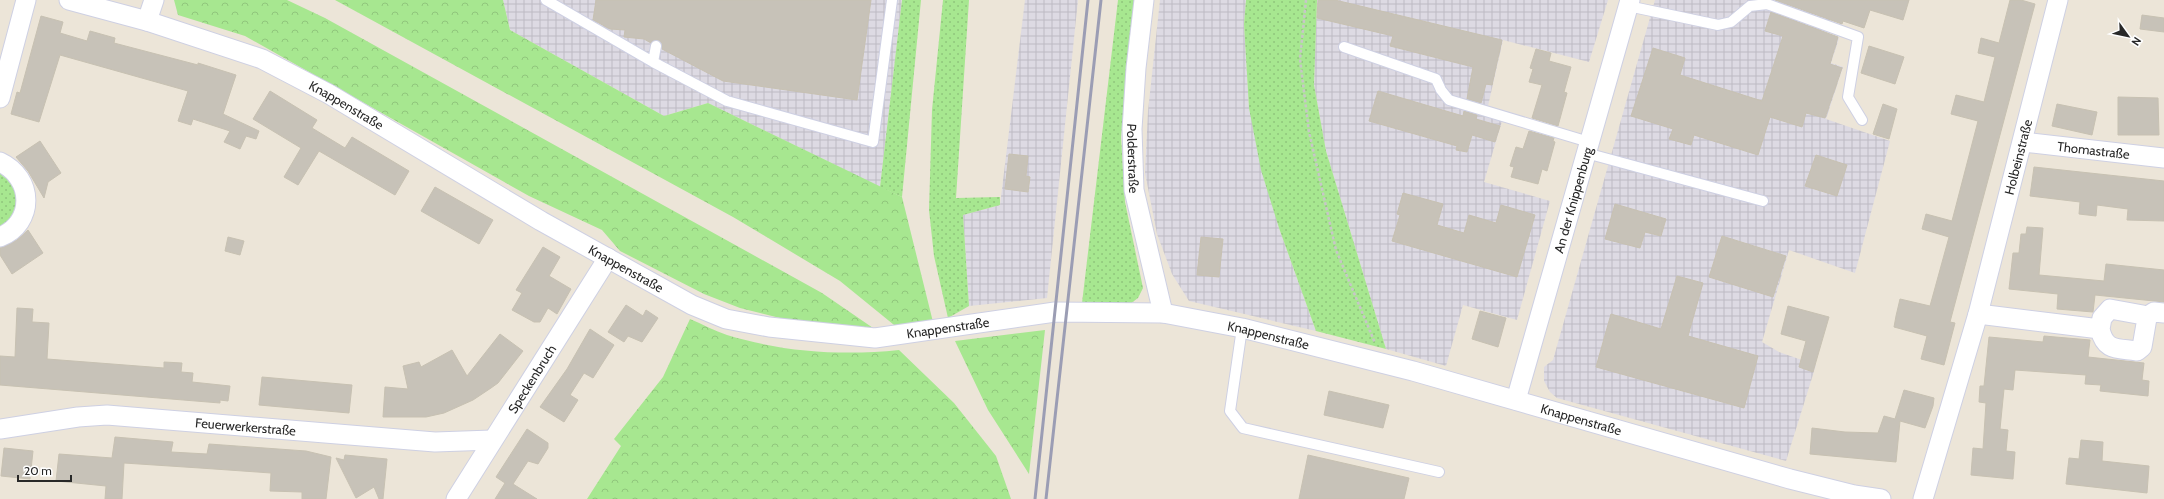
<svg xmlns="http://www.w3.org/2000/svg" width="2164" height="499" font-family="Cabin,sans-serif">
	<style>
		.industrial { fill: url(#industrial-grid) }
		.grass { fill: url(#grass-dots) }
		.forest { fill: url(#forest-crowns) }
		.building { fill: #c7c2b8; stroke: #c7c1b2 }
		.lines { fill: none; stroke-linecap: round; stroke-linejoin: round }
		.lane-casing { stroke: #ced0e3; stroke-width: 12 }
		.street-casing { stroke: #ced0e3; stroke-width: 21 }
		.path { stroke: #c7c7c7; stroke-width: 2.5; stroke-dasharray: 3 2; stroke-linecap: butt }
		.lane { stroke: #fff; stroke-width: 10 }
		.street { stroke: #fff; stroke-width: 19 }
		.rail { stroke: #9b9db4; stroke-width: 3 }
		.labels { text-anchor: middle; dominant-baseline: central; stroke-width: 4; stroke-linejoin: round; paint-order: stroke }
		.street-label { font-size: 13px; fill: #282828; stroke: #fff }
	</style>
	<defs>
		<pattern id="industrial-grid" width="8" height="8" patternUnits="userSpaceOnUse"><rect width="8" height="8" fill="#dddae3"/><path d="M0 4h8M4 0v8" fill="none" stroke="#bebbc3"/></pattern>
		<pattern id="grass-dots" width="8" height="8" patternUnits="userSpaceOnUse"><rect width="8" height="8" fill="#a7e790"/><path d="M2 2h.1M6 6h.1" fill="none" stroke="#90c67c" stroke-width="1.8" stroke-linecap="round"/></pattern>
		<pattern id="forest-crowns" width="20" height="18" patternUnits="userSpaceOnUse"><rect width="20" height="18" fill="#a7e790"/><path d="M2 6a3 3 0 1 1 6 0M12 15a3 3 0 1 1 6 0" fill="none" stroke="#90c67c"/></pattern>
	</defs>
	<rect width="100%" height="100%" fill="#ece5d8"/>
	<path class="industrial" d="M503,0H902L880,187L708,103L664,116L510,30Z
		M1025,0H1078L1047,298L969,306L963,215L1000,205Z
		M1160,0H1246L1244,24L1249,108L1279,228L1316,331L1189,301L1172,274L1157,234L1145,173L1148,111Z
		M1317,0H1608L1589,62L1503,40L1488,106L1505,111L1484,182L1550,201L1517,320L1463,305L1446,366L1386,349L1326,151L1314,85Z
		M1655,0H1837L1826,34L1839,38L1831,63L1843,67L1826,119L1890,141L1855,273L1789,250L1762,342L1779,352L1816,365L1786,461L1557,398L1550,392L1544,381V367L1553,360Z"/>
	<path class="grass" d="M902,0H921L902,197L880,187Z
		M943,0H969L956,198L1000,197V205L963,215L969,306L948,318L934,256L929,210L932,110Z
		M1118,0H1136L1121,137L1125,202L1143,288L1138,298L1130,304L1082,303Z
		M1246,0H1317L1314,85L1326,151L1386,349L1316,331L1279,228L1261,170L1249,108L1244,24Z
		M0,171L11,178L18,200L16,212L0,231Z"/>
	<path class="forest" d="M174,0H287L325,18L822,293L876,330L792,321L740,308L704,294L620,251L602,230L529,196L245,36L178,15Z
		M335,0H503L510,30L664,116L708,103L902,197L933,322L899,329L840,281L733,217Z
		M690,319C702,324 715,331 727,335C783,352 842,356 899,350L954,403L996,456L1011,499H587L621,446L614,439L663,377Z
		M1045,330L1029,474L988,410L955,341Z"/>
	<path class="building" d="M596,0H871L857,100L723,81L662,49V43L658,40L651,43L644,39L624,37L625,30L610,29L597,22L593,20Z
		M1318,0H1335L1502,40L1492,85L1486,84L1481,103L1467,99L1473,67L1390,46L1393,36L1317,18Z
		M1775,0H1909L1903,20L1870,10L1864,28L1843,21L1842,24Z
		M2010,0H2021L2035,4L1950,322L1955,323L1944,365L1921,359L1927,336L1894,327L1896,316L1900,299L1930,306L1949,237L1922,229L1926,214L1952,221L1978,121L1951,114L1956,95L1984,102L1995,57L1978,53L1981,38L1999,43Z
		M1771,12L1838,37L1830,64L1842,68L1825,118L1806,113L1802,127L1770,117L1758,155L1694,135L1691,145L1669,139L1673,129L1631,116L1653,48L1685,58L1680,75L1762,101L1783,36L1765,31Z
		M2142,15L2164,18V32L2140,29Z
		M41,16L63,22L60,33L87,41L90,31L115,38L114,43L198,65V63L236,75L223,114L259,131L256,139L246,136L240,149L224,142L230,131L193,119L191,125L178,121L188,91L60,55L39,122L11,114L17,92L20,93Z
		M1869,46L1904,57L1895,84L1861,73Z
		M1536,49L1551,53L1549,61L1571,67L1564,92L1567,93L1558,126L1532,118L1542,85L1529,82L1533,69L1530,68Z
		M270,91L317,120L312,128L345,148L352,137L409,171L395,195L319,151L298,185L284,177L301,148L253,119Z
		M1378,91L1463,116L1464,111L1477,115L1476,119L1500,126L1495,142L1472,135L1467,152L1456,150L1457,146L1369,121Z
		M2118,97L2158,98L2159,135H2118Z
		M1883,104L1897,109L1889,139L1873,134Z
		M2057,104L2097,112L2092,135L2052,126Z
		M1529,131L1554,138L1553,141L1555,142L1547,171L1542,169L1538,184L1511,177L1514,167L1510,166L1516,147L1523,149Z
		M40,141L61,173L48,182L44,198L28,171L16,157Z
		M1009,154L1028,156L1026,176L1030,177L1028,192L1005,189Z
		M1816,155L1847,165L1837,196L1805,186Z
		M2034,167L2164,181V221L2127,220L2128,209L2097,205L2096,216L2079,214L2080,202L2030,196Z
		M435,187L493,220L479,244L421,211Z
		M1403,193L1443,204L1437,225L1464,233L1469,215L1496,223L1501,205L1535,215L1517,277L1392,241L1400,215L1397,214Z
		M1615,204L1666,219L1661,236L1645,232L1640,248L1605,239Z
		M2027,227L2043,228L2039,275L2104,281L2106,264L2164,270V302L2095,295L2093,312L2057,309L2058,294L2009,289L2013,253H2019L2021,234H2026Z
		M28,230L43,253L12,274L0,255V248L17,240Z
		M1722,236L1786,256L1773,297L1709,277Z
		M228,237L244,241L240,255L225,251Z
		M1201,237L1223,239L1219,277L1197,275Z
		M543,247L560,257L549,276L571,289L557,314L548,308L540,322H534L512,310L522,293L516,290Z
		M1677,276L1703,283L1688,336L1758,356L1744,408L1596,367L1611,314L1661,329Z
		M626,305L643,316L646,310L658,318L642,342L628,336L624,342L608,332Z
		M1788,306L1829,317L1813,372L1799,367L1806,341L1781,334Z
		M17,308L33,309L32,322L49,323L47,359L164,368V362L182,363L181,372L193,373L192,382L230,386L228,401L220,400V403L0,385V356L15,357Z
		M1480,311L1506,318L1498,347L1472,339Z
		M590,329L614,345L593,378L584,373L570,395L578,400L564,422L540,407L567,369Z
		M500,334L523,351L498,383L491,388L473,400L444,413L426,417H383L385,387L408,389L403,366L419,362L421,367L452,350L467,376Z
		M2044,336L2090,340L2088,357L2144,363L2142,380L2149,381L2148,396L2100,391L2101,385L2085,384L2086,375L2015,370L2013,390L2004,389L2000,429L2008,430L2006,451L2015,452L2013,479L1971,475L1973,448L1983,449L1986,403L1979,402L1980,386H1984L1989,337L2043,342Z
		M262,377L352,385L349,413L259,405Z
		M1904,390L1934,398L1933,406L1925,428L1900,421L1896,462L1810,454L1812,428L1845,432L1878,433L1884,416L1895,419Z
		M1329,391L1389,405L1383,428L1324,415Z
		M527,429L548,443V448L538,464L528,461L513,484L537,499H495L505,483L496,477Z
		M115,437L173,442L171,452L207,454L209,444L306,451L331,457L326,499H302V492L270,491L271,473L200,468L124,463L122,499H105L106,486L56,481L59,454L112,458Z
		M2081,440L2103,442L2102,461L2149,466L2147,493L2066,484L2069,458L2079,459Z
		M4,448L33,451L30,479L1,476Z
		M345,455L387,459L383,499H379L374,487L356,498L336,458L344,460Z
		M1308,455L1409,478L1404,499H1299Z"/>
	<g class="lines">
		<g class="lane-casing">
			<path id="lane" d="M546,0L653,62L727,101L873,142L892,0
				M1628,6L1718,25L1731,22L1750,6L1767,4L1858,37L1848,97L1862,120
				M1344,47L1436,79L1441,90L1449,100L1589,142
				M653,62L656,46
				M1586,153L1763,201
				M1242,328L1230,411L1243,428L1439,472"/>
		</g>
		<g class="street-casing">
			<g id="street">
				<path id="s1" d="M69,0L147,21L262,59L329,94L541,221L692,305L726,319L769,327L875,338L1055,312L1163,313L1242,328L1413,371L1790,479L1854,495L1881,499"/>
				<path id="s2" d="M1144,0L1136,68L1132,129L1134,190L1163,313"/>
				<path d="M147,21L154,0"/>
				<path d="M0,98L26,0"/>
				<path id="s3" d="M2023,142L2164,158"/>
				<path d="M0,162C34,178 35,223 0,237"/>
				<path d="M1978,314L2100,329C2105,352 2118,348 2137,351L2142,347L2147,318L2143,315L2110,309L2102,318L2100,329"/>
				<path d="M2146,317L2154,312L2164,313"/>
				<path id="s4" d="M1516,400L1630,0"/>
				<path id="s5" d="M0,429L78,417L107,415L435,442L492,440"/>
				<path id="s6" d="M456,499L608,258"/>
				<path id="s7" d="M1923,499L1978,314L2058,0"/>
			</g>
		</g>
		<path class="path" d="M1306,0L1300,59L1309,132L1336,250L1375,343"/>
		<use href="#lane" class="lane"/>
		<use href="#street" class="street"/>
		<path class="rail" d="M1035,499L1088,0
			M1046,499L1101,0"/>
	</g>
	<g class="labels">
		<g class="street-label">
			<text stroke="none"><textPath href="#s1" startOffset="298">Knappenstraße</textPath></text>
			<text stroke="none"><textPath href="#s3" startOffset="71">Thomastraße</textPath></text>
			<text stroke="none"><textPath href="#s7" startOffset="355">Holbeinstraße</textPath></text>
			<text stroke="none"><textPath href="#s2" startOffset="159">Polderstraße</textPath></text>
			<text stroke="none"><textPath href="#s4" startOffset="208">An der Knippenburg</textPath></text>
			<text stroke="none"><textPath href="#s1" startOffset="622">Knappenstraße</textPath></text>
			<text stroke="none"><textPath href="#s1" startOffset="958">Knappenstraße</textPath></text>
			<text stroke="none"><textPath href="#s1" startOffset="1282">Knappenstraße</textPath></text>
			<text stroke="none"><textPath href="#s6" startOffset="142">Speckenbruch</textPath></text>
			<text stroke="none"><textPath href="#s1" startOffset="1606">Knappenstraße</textPath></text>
			<text stroke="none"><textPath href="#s5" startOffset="247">Feuerwerkerstraße</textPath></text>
		</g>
	</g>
	<g transform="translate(2128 36) rotate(123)" stroke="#ffffff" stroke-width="3" paint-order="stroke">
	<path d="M0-3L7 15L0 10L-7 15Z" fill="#282828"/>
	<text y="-6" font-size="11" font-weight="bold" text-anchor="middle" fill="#282828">N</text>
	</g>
	<path d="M18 475v6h53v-6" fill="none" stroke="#282828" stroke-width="2"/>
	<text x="24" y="475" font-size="12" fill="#282828" stroke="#ffffff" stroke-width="3" paint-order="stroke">20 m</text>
</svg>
